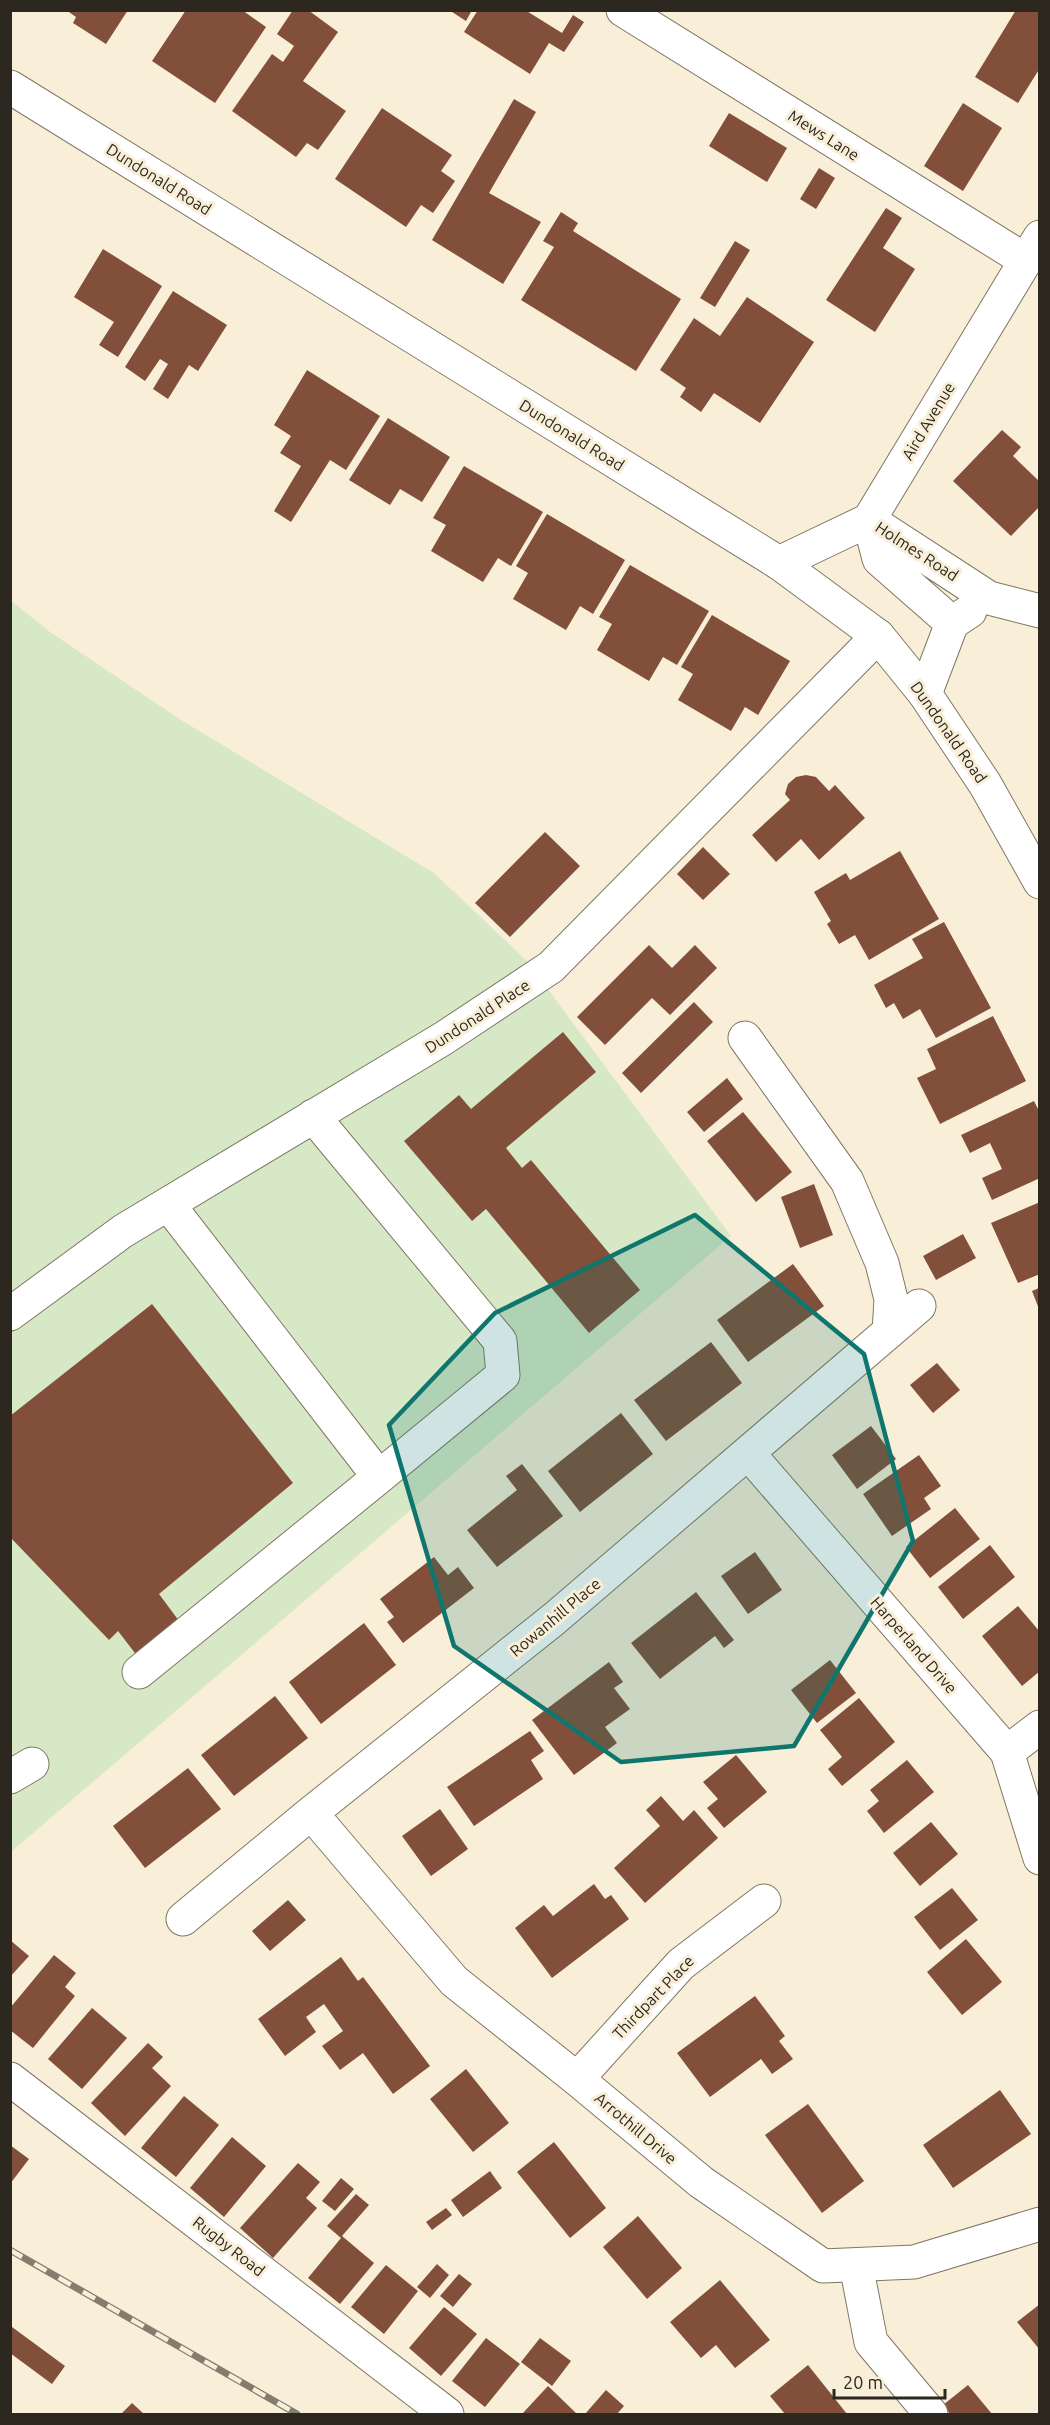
<svg xmlns="http://www.w3.org/2000/svg" width="1050" height="2425" font-family="Ubuntu,sans-serif">
	<style>
		.green { fill: #d7e8c6 }
		.building { fill: #82503a }
		.lines { fill: none; stroke-linecap: round; stroke-linejoin: round }
		.minor-casing { stroke: #807763; stroke-width: 35 }
		.major-casing { stroke: #807763; stroke-width: 35 }
		.minor { stroke: #fff; stroke-width: 33 }
		.major { stroke: #fff; stroke-width: 33 }
		.rail-casing { stroke: #847d6f; stroke-width: 7 }
		.rail { stroke: #f9eed8; stroke-width: 4.5; stroke-dasharray: 14; stroke-linecap: butt }
		.marked { fill: #0f766e; fill-opacity: 0.2; stroke: #0f766e; stroke-width: 4.5; stroke-linejoin: round }
		.labels { text-anchor: middle; dominant-baseline: central; stroke-width: 6; stroke-linejoin: round; paint-order: stroke }
		.street-label { font-size: 16px; fill: #2c2820; stroke: #f9eed8 }
	</style>
	<rect width="100%" height="100%" fill="#f9eed8"/>
	<path class="green" d="M10,600L50,632L181,720L434,873L527,961L731,1236L11,1852Z"/>
	<path class="building" d="M66,10H128L106,44L73,23L76,17Z
		M186,10H242L266,27L215,103L152,61Z
		M293,10H308L338,32L303,81L346,111L318,150L307,143L296,157L232,111L272,54L283,62L294,46L277,34Z
		M449,10H472L466,21Z
		M478,10H525L562,33L573,15L584,22L564,52L549,43L530,74L464,32Z
		M1016,10H1040V68L1018,103L975,77Z
		M514,99L536,112L489,193L541,222L503,284L432,240Z
		M963,103L1002,128L963,191L924,166Z
		M382,108L452,155L441,171L455,181L433,213L421,205L406,227L335,179Z
		M729,113L787,148L767,182L709,146Z
		M819,168L835,178L816,209L800,199Z
		M886,208L902,218L883,248L915,269L875,332L826,300Z
		M561,212L578,223L573,231L681,299L636,371L521,300L554,247L543,241Z
		M735,241L750,250L715,307L700,298Z
		M103,249L162,286L118,357L99,345L114,322L74,297Z
		M173,291L227,325L198,371L189,365L168,399L153,389L168,364L160,359L145,381L125,367Z
		M747,297L814,342L760,423L714,393L701,412L680,397L686,388L660,370L694,318L720,336Z
		M307,370L380,416L346,470L330,460L291,522L274,511L301,466L280,453L291,436L274,425Z
		M388,418L450,457L422,502L400,489L390,505L349,480Z
		M1002,430L1021,447L1013,456L1040,482V506L1011,536L953,481Z
		M464,466L543,512L511,566L498,558L483,582L431,551L446,525L433,518Z
		M547,514L625,560L593,614L580,606L566,630L513,599L528,573L516,566Z
		M630,565L709,611L677,665L663,657L649,681L597,650L612,624L599,617Z
		M712,615L790,661L758,715L745,707L731,731L678,700L693,674L681,667Z
		M806,775L816,777L829,791L835,785L865,818L819,860L801,839L776,862L752,835L790,800L785,794L788,784L796,777Z
		M545,832L580,866L510,937L475,903Z
		M703,847L730,874L703,900L677,874Z
		M900,851L939,919L869,960L855,935L839,944L827,924L831,921L814,892L846,873L850,880Z
		M944,922L991,1008L936,1038L920,1009L903,1019L894,1003L886,1008L874,985L923,958L912,939Z
		M649,945L672,968L695,945L717,968L670,1015L652,998L605,1045L577,1017Z
		M694,1002L713,1022L641,1093L622,1073Z
		M993,1016L1026,1081L940,1124L917,1078L936,1069L927,1049Z
		M563,1032L596,1072L506,1148L522,1168L531,1160L640,1290L589,1333L486,1209L472,1221L404,1141L459,1095L471,1109Z
		M727,1078L743,1099L704,1132L687,1112Z
		M1034,1101L1040,1113V1178L992,1200L982,1178L1002,1169L990,1143L970,1153L961,1135Z
		M743,1112L792,1172L756,1202L707,1141Z
		M814,1184L833,1235L800,1248L781,1197Z
		M1040,1202V1274L1018,1283L991,1223Z
		M963,1234L976,1258L936,1280L923,1256Z
		M793,1264L824,1306L748,1362L717,1320Z
		M1039,1288V1309L1032,1291Z
		M152,1304L293,1483L159,1594L182,1625L138,1657L118,1631L109,1640L10,1537V1416Z
		M711,1342L742,1383L666,1441L634,1400Z
		M937,1363L960,1390L933,1413L910,1385Z
		M621,1413L653,1454L580,1512L548,1471Z
		M871,1426L896,1459L857,1489L832,1455Z
		M919,1455L941,1486L924,1498L931,1509L892,1536L863,1494Z
		M522,1464L563,1516L497,1567L467,1530L517,1490L506,1476Z
		M955,1508L980,1539L930,1578L906,1547Z
		M990,1545L1015,1577L963,1619L938,1587Z
		M755,1552L782,1590L748,1614L721,1576Z
		M434,1557L448,1575L458,1567L474,1588L403,1643L387,1622L394,1617L380,1599Z
		M696,1592L734,1640L724,1648L715,1636L660,1679L631,1643Z
		M1018,1606L1040,1632V1671L1022,1686L982,1636Z
		M364,1623L396,1665L321,1724L289,1682Z
		M830,1660L856,1693L817,1723L791,1690Z
		M609,1662L623,1682L614,1688L630,1709L605,1727L617,1743L574,1775L532,1720Z
		M275,1696L308,1738L234,1796L201,1755Z
		M859,1698L895,1742L842,1786L828,1769L842,1757L820,1730Z
		M530,1731L544,1751L531,1760L543,1779L474,1826L447,1787Z
		M736,1755L767,1792L724,1828L707,1808L718,1799L703,1782Z
		M907,1760L934,1792L884,1833L867,1811L879,1801L870,1790Z
		M188,1768L221,1809L145,1868L113,1826Z
		M661,1796L683,1821L694,1810L718,1838L645,1903L614,1868L660,1826L646,1810Z
		M440,1809L468,1849L431,1876L402,1836Z
		M931,1822L958,1854L920,1886L893,1853Z
		M594,1884L605,1899L611,1895L629,1919L552,1978L515,1928L544,1905L553,1916Z
		M952,1888L978,1920L940,1950L914,1917Z
		M288,1900L306,1920L270,1951L252,1931Z
		M966,1939L1002,1982L962,2015L927,1972Z
		M10,1940L29,1956L10,1977Z
		M54,1955L76,1973L65,1987L75,1996L33,2048L10,2030V2008Z
		M341,1957L358,1981L363,1977L430,2066L393,2094L363,2053L340,2070L322,2046L343,2031L324,2004L306,2017L316,2032L285,2056L258,2019Z
		M755,1996L785,2036L779,2041L793,2059L772,2074L761,2059L710,2097L677,2053Z
		M92,2008L127,2038L82,2089L48,2059Z
		M148,2043L163,2057L152,2068L171,2086L125,2136L91,2103Z
		M466,2069L509,2123L473,2152L430,2099Z
		M1000,2090L1031,2134L953,2188L923,2145Z
		M184,2096L219,2125L176,2177L141,2148Z
		M808,2104L864,2181L822,2213L765,2135Z
		M232,2137L266,2166L224,2217L190,2188Z
		M554,2142L606,2208L570,2238L517,2172Z
		M10,2145L29,2159L10,2184Z
		M298,2163L320,2182L306,2198L317,2208L273,2258L240,2228Z
		M490,2171L502,2188L463,2217L451,2200Z
		M341,2178L354,2189L335,2211L322,2201Z
		M356,2194L369,2205L342,2236L374,2263L340,2304L308,2278L341,2238L327,2226Z
		M446,2208L452,2215L432,2230L426,2222Z
		M638,2216L682,2268L647,2299L603,2247Z
		M437,2264L449,2275L430,2298L417,2287Z
		M386,2265L418,2291L384,2334L351,2307Z
		M459,2274L472,2284L453,2307L440,2296Z
		M720,2280L770,2340L735,2368L716,2345L701,2358L670,2322Z
		M1040,2304V2350L1017,2322Z
		M444,2307L477,2334L441,2376L409,2348Z
		M12,2327L65,2366L52,2384L10,2353Z
		M486,2338L520,2364L485,2407L452,2381Z
		M540,2338L571,2361L552,2386L521,2362Z
		M808,2365L847,2414H785L770,2396Z
		M968,2385L992,2414H950L943,2405Z
		M548,2386L576,2413L575,2414H522Z
		M606,2390L624,2406L617,2414H585Z
		M132,2403L144,2414H121Z"/>
	<g class="lines">
		<g class="minor-casing">
			<path id="minor" d="M623,10L1025,260
				M869,520L989,598L1040,611
				M869,520L879,559L952,623
				M779,563L869,520L1040,237
				M925,694L952,623L970,611
				M745,1038L847,1181L882,1263L891,1299L889,1332
				M313,1116L500,1341L503,1375L379,1477
				M10,1314L123,1231L444,1038L551,967L878,636
				M748,1453L1007,1752L1040,1858
				M139,1672L379,1477L168,1204
				M1007,1752L1040,1727
				M10,1777L32,1764
				M311,1813L454,1981L577,2079L701,2182L823,2266L914,2262L1040,2224
				M183,1919L311,1813L554,1619L919,1306
				M10,2079L447,2414
				M577,2079L681,1964L764,1901
				M856,2265L871,2342L931,2414"/>
		</g>
		<g class="major-casing">
			<path id="major" d="M10,87L779,563L878,636L925,694L985,784L1040,882"/>
		</g>
		<use href="#minor" class="minor"/>
		<use href="#major" class="major"/>
		<g class="rail-casing">
			<path id="rail" d="M10,2250L297,2414"/>
		</g>
		<use href="#rail" class="rail"/>
	</g>
	<path class="marked" d="M695,1215L864,1354L913,1541L794,1746L621,1762L454,1646L389,1425L495,1313Z"/>
	<g class="labels">
		<g class="street-label">
			<text transform="translate(824 135) rotate(32)">Mews Lane</text>
			<text transform="translate(159 179) rotate(32)">Dundonald Road</text>
			<text transform="translate(928 421) rotate(-59)">Aird Avenue</text>
			<text transform="translate(572 435) rotate(32)">Dundonald Road</text>
			<text transform="translate(917 551) rotate(33)">Holmes Road</text>
			<text transform="translate(949 732) rotate(55)">Dundonald Road</text>
			<text transform="translate(477 1016) rotate(-33)">Dundonald Place</text>
			<text transform="translate(555 1617) rotate(-40)">Rowanhill Place</text>
			<text transform="translate(914 1645) rotate(49)">Harperland Drive</text>
			<text transform="translate(653 1997) rotate(-46)">Thirdpart Place</text>
			<text transform="translate(636 2128) rotate(40)">Arrothill Drive</text>
			<text transform="translate(229 2246) rotate(38)">Rugby Road</text>
		</g>
	</g>
	<rect width="1050" height="2425" fill="none" stroke="#2c2820" stroke-width="24"/>
	<path d="M834 2389v9h111v-9" fill="none" stroke="#2c2820" stroke-width="3"/>
	<text x="843" y="2389" font-size="18" fill="#2c2820" stroke="#f9eed8" stroke-width="4.5" paint-order="stroke">20 m</text>
</svg>
